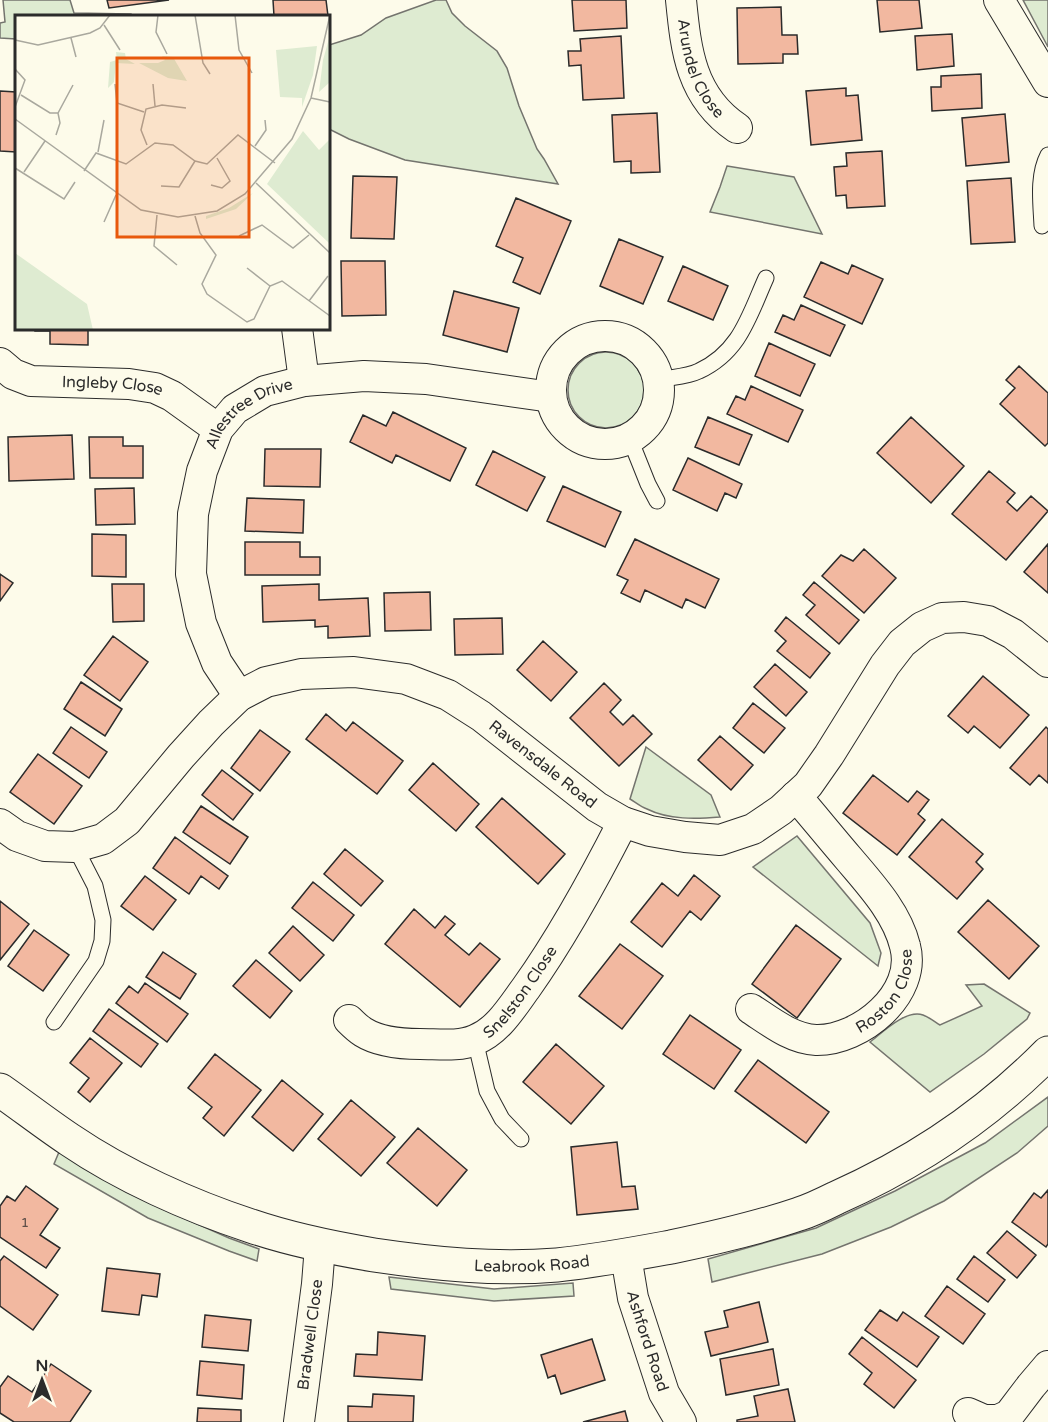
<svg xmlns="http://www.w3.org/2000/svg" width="1048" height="1422" font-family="'Varela Round',sans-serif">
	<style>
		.green { fill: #deebd1; stroke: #74746e; stroke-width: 1.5 }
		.building { fill: #f2b8a0; stroke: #2b2b2b; stroke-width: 1.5 }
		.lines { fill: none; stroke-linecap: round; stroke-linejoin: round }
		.service-casing { stroke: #2b2b2b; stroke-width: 17 }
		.minor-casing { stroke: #2b2b2b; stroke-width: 32 }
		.tertiary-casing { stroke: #2b2b2b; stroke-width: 35 }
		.service { stroke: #fdfbea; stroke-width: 15 }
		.minor { stroke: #fdfbea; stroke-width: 30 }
		.tertiary { stroke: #fdfbea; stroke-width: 33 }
		.labels { text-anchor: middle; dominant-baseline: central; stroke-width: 4.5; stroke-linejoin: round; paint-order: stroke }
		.number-label { font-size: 14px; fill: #5d4e48 }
		.street-label { font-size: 16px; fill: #2b2b2b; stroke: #fdfbea }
		.inset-road { fill: none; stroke: #a9a89e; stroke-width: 1.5 }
		.view { fill: #e8590c; fill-opacity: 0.15; stroke: #e8590c; stroke-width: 3 }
		.inset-edge { fill: none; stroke: #2b2b2b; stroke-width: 3 }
	</style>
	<rect width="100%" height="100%" fill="#fdfbea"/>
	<path class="green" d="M3,0H70L74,13L131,14L133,16H16V39L0,38V23L5,22Z
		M436,0H446L452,13L465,26L497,51L507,68L519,106L537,149L544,159L558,184L405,160L349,139L329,129V45L361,35L386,18Z
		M1023,0H1048V47Z
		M727,166L794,177L822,234L710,212L720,187Z
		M568 390a38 38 0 1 1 76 0a38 38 0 1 1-76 0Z
		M646,747L711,795L720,817C696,819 669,820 647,809C641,807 635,802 630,799Z
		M797,836L870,923L881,953L878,966L753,867Z
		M984,984L1030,1013L1027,1019L984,1054L930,1092L870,1042C883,1032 906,1009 923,1015C929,1017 935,1022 940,1025L982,1006L966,985Z
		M1048,1097V1126L1017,1153L944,1201L891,1227L822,1254L712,1282L708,1259L816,1228L895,1191L985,1143Z
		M59,1152L150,1203L229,1238L259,1249L257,1261L229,1251L148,1218L54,1164Z
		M389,1277L494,1289L573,1283L574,1296L494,1301L391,1289Z"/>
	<path class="building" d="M107,0H169L109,8Z
		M273,0H326L328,16H274Z
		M572,0H626L627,28L574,31Z
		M877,0H919L922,28L880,32Z
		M781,7L782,35H797L798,54H783V63L738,64L737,8Z
		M952,34L954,66L917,70L915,36Z
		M621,36L624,98L583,100L581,65L569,66L568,51H581L580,39Z
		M981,74L982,108L932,111L931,87H941V76Z
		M846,88V96L858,95L862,140L811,145L806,91Z
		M0,91L16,92V152L0,151Z
		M657,113L660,172L631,173V161L614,162L612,115Z
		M1005,114L1009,162L966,166L962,118Z
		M882,151L885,206L847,208L846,195L836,196L834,167L847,166L846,153Z
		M353,176L397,177L394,239L351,238Z
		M1011,178L1015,242L971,244L967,181Z
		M516,198L571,221L540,294L513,282L523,258L496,246Z
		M619,239L663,257L643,304L600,286Z
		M341,261H385L386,315L342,316Z
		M821,262L848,274L852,265L883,279L862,324L804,297Z
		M683,266L728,286L713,320L668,301Z
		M454,291L519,308L507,352L443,335Z
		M801,305L845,325L830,356L775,332L783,315L794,320Z
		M35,328H88V345L50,344V331H35Z
		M769,343L815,364L800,396L755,376Z
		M1019,366L1048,393V443L1045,446L1000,404L1015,388L1006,380Z
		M751,386L803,410L788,442L727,414L736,396L745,400Z
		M393,412L466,448L450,481L396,455L392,463L350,442L363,415L386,426Z
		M708,417L752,435L739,465L695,447Z
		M911,417L964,466L931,503L877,453Z
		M72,435L74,479L9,481L8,437Z
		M89,437H123V446H143V478H90Z
		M265,449H321L320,487L264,486Z
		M493,451L545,477L527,511L476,485Z
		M688,458L742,484L736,498L725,493L717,511L673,490Z
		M989,471L1015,493L1007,502L1017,511L1031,496L1048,511L1006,560L952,514Z
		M563,486L621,512L605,547L547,521Z
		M134,488L135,524L96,525L95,489Z
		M247,498L304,500L303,533L245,531Z
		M92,534L126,535V577L92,576Z
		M635,539L719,579L705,608L686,599L682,608L645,590L640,602L621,593L628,580L617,575Z
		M245,542H300V557H320V575H245Z
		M1048,544V593L1024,572Z
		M864,549L896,578L864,613L822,576L841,555L853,561Z
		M0,574L13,583L0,601Z
		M814,582L859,620L839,644L806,615L815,605L803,595Z
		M112,584H144V621L113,622Z
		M319,584V600L368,598L370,636L328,638V626L315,627V620L263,622L262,586Z
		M430,592L431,630L385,631L384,593Z
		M786,617L830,653L810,678L777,651L786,641L775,631Z
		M502,618L503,654L455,655L454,619Z
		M113,636L148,662L120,701L84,675Z
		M543,641L577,672L551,701L517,670Z
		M775,664L807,692L786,716L754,687Z
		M983,676L1029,715L1000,748L974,726L968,733L948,716Z
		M81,682L122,709L105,736L64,709Z
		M604,683L621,700L610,712L623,725L633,715L652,734L619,766L570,718Z
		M753,703L785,728L764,753L733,728Z
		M326,714L346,731L353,722L403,761L377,794L306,739Z
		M71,727L107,752L89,778L53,753Z
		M1046,727L1048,729V783L1039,775L1030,785L1010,768Z
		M260,730L290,752L260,791L231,768Z
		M720,736L753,765L731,790L698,760Z
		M38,754L82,786L54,824L10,792Z
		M433,763L479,804L456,831L409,790Z
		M222,770L253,794L233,820L202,795Z
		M873,775L908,802L917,791L929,800L918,814L925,820L897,855L843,813Z
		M502,798L565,854L538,884L476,827Z
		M201,806L248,837L230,864L183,832Z
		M942,819L983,854L976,862L983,869L957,899L909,857Z
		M175,837L228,876L219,889L201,876L189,894L153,868Z
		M345,849L383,881L361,906L324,874Z
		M694,875L720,896L701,920L690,911L662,947L631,922L662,883L678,896Z
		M145,876L176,900L153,930L121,906Z
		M313,882L354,915L333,941L292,908Z
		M988,900L1039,946L1009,979L958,932Z
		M0,901L29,924L0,960Z
		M414,909L435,928L445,916L455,924L445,935L469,955L480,943L500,959L460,1007L385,944Z
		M796,925L841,959L797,1018L752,984Z
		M293,926L324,955L300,981L269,953Z
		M34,930L69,955L43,991L8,966Z
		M620,944L663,976L622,1029L579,996Z
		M163,952L196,974L180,999L146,977Z
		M256,960L292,991L270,1018L233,986Z
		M145,983L188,1014L167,1042L116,1003L129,986L138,993Z
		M109,1009L158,1044L141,1067L93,1031Z
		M690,1015L741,1050L714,1089L663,1054Z
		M90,1038L122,1063L90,1102L78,1092L89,1078L70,1063Z
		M556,1044L604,1086L571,1124L523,1082Z
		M215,1054L261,1090L224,1136L203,1118L212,1107L188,1088Z
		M758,1060L829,1112L806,1143L735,1091Z
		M282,1080L323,1114L293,1151L252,1117Z
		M351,1100L395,1137L361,1176L318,1139Z
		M418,1128L467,1170L437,1206L387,1163Z
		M617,1142L622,1187L635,1186L638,1209L577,1215L571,1147Z
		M26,1186L58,1209L40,1235L60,1248L46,1268L0,1237V1206L7,1196L15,1201Z
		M1048,1190V1244L1046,1247L1012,1222L1034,1193L1041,1198Z
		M1007,1231L1036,1255L1017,1278L987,1253Z
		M4,1256L58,1295L33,1330L0,1306V1261Z
		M974,1256L1005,1280L988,1302L957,1279Z
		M107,1268L160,1274L157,1297L142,1295L139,1315L102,1311Z
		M947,1286L985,1314L963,1344L925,1316Z
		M759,1302L768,1342L711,1356L705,1332L728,1327L724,1311Z
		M880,1310L897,1321L903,1312L939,1337L917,1367L865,1330Z
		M205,1315L251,1320L248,1351L202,1347Z
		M378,1332L425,1336L422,1380L354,1376L356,1354L377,1355Z
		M862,1337L916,1380L894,1408L864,1384L872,1373L849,1354Z
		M592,1339L605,1380L561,1394L555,1375L548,1378L541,1355Z
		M773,1349L779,1385L726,1395L720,1359Z
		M200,1361L244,1365L242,1399L197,1395Z
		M51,1364L91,1391L70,1422H14L0,1413V1387L8,1376L32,1392Z
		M788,1389L795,1422H737V1420L758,1416L754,1396Z
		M373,1394L414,1396L413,1422H348V1406L372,1407Z
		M198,1408L241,1410V1422H197Z
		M625,1411L628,1422H583Z"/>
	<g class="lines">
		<g class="service-casing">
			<path id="service" d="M1042,226C1041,203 1037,176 1048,155
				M658,380C671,377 687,377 699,371C740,352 749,316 766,278
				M630,439L648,484L657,501
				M54,1022L96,961L102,941L103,920L95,886L75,847
				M475,1040L487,1091L502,1119L521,1139"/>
		</g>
		<g class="minor-casing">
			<g id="minor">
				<path id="s1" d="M681,0C686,51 691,97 737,128"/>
				<path d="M999,0L1048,82"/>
				<path d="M297,328L304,381"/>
				<circle cx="605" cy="390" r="54"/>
				<path id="s2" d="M0,363L13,374L31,381L129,384L155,388L172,396L218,429"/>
				<path id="s3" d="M239,696L217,663L201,623L191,574L193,514L202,471L218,429L235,409L265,391L304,381L364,376L426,379L551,397"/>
				<path id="s4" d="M0,824L17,836L45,846L75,847L103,839L127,821L181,756L211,723L239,696L266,682L301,674L354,672L406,679L448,695L481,716L597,807L623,822L650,831L685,837L720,840L753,829L781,810L808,785L829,755L885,665L902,643L922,627L942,618L964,617L988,621L1013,634L1048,662"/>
				<path id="s5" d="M751,1009C771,1022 792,1039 816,1040C860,1041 918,994 905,946C897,913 871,885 849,859C831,838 814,817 796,796"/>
				<path id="s6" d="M349,1020C353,1024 358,1029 363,1032C379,1042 401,1044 420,1044C438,1044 459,1047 475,1040C498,1031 512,1007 526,988C563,936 594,879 623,822"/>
				<path id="s7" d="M626,1256L633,1298L664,1393L681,1422"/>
				<path d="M968,1413L984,1420H998L1009,1415L1031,1386L1048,1366"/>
				<path id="s8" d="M299,1422L317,1284L320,1246"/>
			</g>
		</g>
		<g class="tertiary-casing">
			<g id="tertiary">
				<path id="s9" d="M0,1090C23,1106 46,1124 70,1140C123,1176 190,1206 251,1226C292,1240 332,1248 374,1255C435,1264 496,1270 557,1265C596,1261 633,1254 671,1247C714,1238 758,1228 799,1214C812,1210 824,1204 836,1198C915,1163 987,1115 1048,1053"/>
			</g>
		</g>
		<use href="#service" class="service"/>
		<use href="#minor" class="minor"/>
		<use href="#tertiary" class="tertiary"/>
	</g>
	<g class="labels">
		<g class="number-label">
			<text x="25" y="1222">1</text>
		</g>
		<g class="street-label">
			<text stroke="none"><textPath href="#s1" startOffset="72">Arundel Close</textPath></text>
			<text stroke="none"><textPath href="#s2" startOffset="118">Ingleby Close</textPath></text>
			<text stroke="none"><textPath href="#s3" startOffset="316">Allestree Drive</textPath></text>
			<text stroke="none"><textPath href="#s4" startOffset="642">Ravensdale Road</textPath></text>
			<text stroke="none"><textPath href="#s5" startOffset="166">Roston Close</textPath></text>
			<text stroke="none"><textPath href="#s6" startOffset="200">Snelston Close</textPath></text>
			<text stroke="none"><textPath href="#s9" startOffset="572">Leabrook Road</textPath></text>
			<text stroke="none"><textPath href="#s8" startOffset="88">Bradwell Close</textPath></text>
			<text stroke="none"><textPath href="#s7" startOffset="88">Ashford Road</textPath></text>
		</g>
	</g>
	<g transform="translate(15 15)">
		<rect width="315" height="315" fill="#fdfbea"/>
		<path d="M315,20V67L304,77L308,45ZM302,31L298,60L287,92V83L265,82L261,35ZM101,37L110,38L111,44L120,49L101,48L99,67L93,73L95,47L102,45ZM147,41L158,42L172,66L153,63L124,48H143L150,45ZM288,116L304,135L315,124V229L252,169ZM238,178L221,194L191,204V201L214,193ZM0,238L72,289L78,315H0Z" fill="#deebd1"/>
		<path class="inset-road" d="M143,0L141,17L152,39M180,0L188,48L195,59M220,0L224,35L237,58M89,10L105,35M56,23L61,42M0,25L23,30L75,18L85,13L95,0M0,54L10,65L0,92M100,69L102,88L129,97M138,69L140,91M6,80L35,98H43L58,70M296,83L315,87M0,104L126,195L163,202L202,196L230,179L277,124L296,83L315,0M41,120L45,108L43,98M132,130L126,115L131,94L147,90L171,93M240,131L251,115L250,105M83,137L89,105M0,153L49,184L60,167M69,156L81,138L111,149L140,128L158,130L180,146L192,149L223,120L260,148M9,157L30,126M241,168L315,238M196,170L207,173L215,166L202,143M146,171L164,172L180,146M142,200L139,231L162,250M180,201L185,218L201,240L187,269L192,279L232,307L239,304L255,271L267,266L315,301M89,207L101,180M224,221L247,210L278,233L294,220M232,253L255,271M294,286L313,261"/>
		<path class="view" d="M102,43H234V222H102Z"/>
		<rect width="315" height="315" class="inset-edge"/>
	</g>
	<g transform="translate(42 1380)" stroke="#fdfbea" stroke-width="4.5" paint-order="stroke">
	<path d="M0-4.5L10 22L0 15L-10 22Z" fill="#2b2b2b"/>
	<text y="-9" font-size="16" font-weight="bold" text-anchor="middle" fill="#2b2b2b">N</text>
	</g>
</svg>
